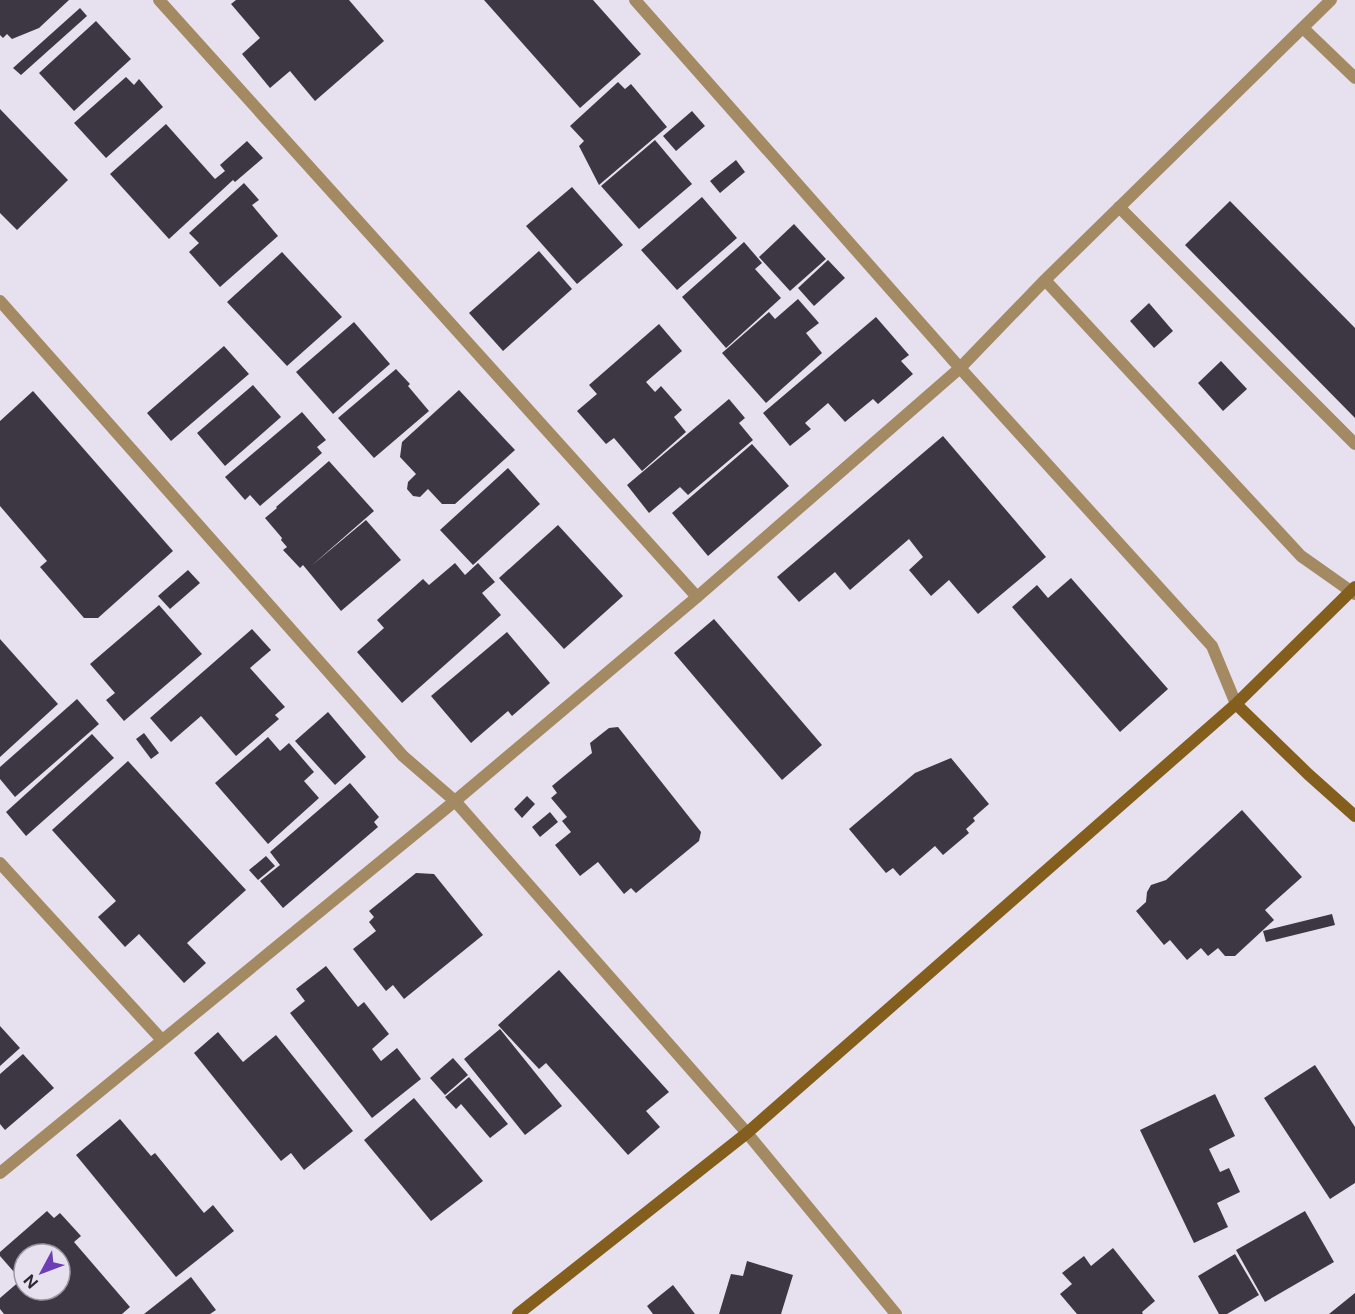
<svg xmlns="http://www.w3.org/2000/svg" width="1355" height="1314" font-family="'Public Sans',sans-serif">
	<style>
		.building { fill: #3c3742; fill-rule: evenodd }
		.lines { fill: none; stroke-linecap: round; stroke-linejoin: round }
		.street { stroke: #a48a63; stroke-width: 12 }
		.secondary { stroke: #835e1c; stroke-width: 12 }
	</style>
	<rect width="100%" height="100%" fill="#e7e1ef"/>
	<path class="building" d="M0,0H69L39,28L12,39L7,34L3,38L0,35Z
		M236,0H349L384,41L315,101L290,71L270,88L242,54L260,38L231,4Z
		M484,0H593L641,54L580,108Z
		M80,8L87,16L21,75L13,68Z
		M96,21L131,59L74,111L39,73Z
		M126,77L134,85L139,79L163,107L106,158L74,123Z
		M618,82L625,89L631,84L667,127L599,185L579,146L584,141L570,126Z
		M0,109L68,180L17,230L0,213Z
		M692,111L705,126L676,151L663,136Z
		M166,124L215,179L225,171L220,165L247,141L263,158L235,182L233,180L169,239L110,174Z
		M655,140L692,184L639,229L601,186Z
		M736,160L745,172L720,193L710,181Z
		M244,183L259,200L252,205L278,236L220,287L189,252L199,243L189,233Z
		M572,187L623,245L577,284L526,226Z
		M702,197L737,238L677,290L641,250Z
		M1230,201L1355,328V418L1185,245Z
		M794,224L826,259L790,291L759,257Z
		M744,242L762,263L755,269L781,298L726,348L682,297Z
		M539,251L572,289L503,351L469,313Z
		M282,252L342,317L287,366L227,302Z
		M828,260L845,278L814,306L798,288Z
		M798,299L819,323L806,333L822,353L766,403L722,353L769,312L775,319Z
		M1149,303L1173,331L1154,348L1130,321Z
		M876,317L909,355L901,361L913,374L878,404L873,399L845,422L828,403L805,423L811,429L790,446L763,413Z
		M354,322L390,364L333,414L296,372Z
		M659,324L682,351L646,382L655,392L661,386L682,410L674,417L686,432L642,471L614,438L606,444L577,411L597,394L589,385Z
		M224,346L249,374L171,441L147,413Z
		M1221,361L1247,389L1223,411L1198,383Z
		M396,369L410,384L408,386L429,411L374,458L338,418Z
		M253,385L281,417L225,466L197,433Z
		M459,390L515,450L455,504H442L428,489L420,497L413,496L407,489L408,482L416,474L400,457L402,442Z
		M33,391L173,551L98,618H84L40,567L47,561L0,506V421Z
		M729,399L745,418L739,423L753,440L688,495L680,487L649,513L627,485Z
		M302,412L326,440L317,447L322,453L260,506L250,495L245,500L225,477Z
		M943,436L1046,557L978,614L949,580L931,596L909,570L923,557L909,539L850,590L835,572L799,602L777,577Z
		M752,444L789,486L708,556L672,513Z
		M329,461L374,511L311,566L366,520L401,560L341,611L303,565L300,568L283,550L287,547L281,540L282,538L265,518L277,508L276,507Z
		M508,468L540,504L473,565L440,530Z
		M558,525L623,596L564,649L499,578Z
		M455,563L465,575L478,563L495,582L482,593L501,615L402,703L357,652L384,628L377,620L423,579L429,585Z
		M188,570L200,583L170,609L158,596Z
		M1071,578L1168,689L1120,732L1012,607L1037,585L1048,598Z
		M159,605L202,654L124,721L106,700L115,693L90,664Z
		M714,619L822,745L782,780L674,653Z
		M252,629L271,650L250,668L285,707L275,715L279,719L236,756L201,716L171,742L150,718Z
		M507,632L550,683L512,716L508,711L471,743L431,696Z
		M0,639L58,704L0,757Z
		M77,699L99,724L15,797L0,779V767Z
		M328,712L366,757L335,785L295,741Z
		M618,727L701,832L699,841L636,893L631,888L624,894L598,862L580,876L555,845L571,832L562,821L567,817L551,798L557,793L552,786L592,753L590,743L609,728Z
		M144,733L159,753L151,759L136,739Z
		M92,734L114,758L26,836L6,812Z
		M268,737L280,751L289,743L314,772L304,781L319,798L268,844L215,783Z
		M951,758L989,804L973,818L975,821L966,829L969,833L943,855L935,846L900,876L893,868L886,873L849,829L915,773Z
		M128,761L246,890L187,943L206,963L184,983L139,934L125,947L98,917L116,901L52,830Z
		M350,783L379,817L374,822L378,827L283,908L260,881L280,865L270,852Z
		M527,796L535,804L522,818L514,809Z
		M1242,810L1302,877L1265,910L1274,920L1235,956H1225L1218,948L1208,956L1201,948L1187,960L1170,940L1164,945L1136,911L1146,902L1147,892L1151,885L1166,880Z
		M550,812L558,822L540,837L532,827Z
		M266,856L275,866L258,880L249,870Z
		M416,873L434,874L483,935L404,999L393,985L386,991L353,949L376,931L369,922L374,917L369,911Z
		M1332,914L1335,925L1266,942L1263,931Z
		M326,966L358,1007L364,1002L389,1034L372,1049L381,1061L397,1048L421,1079L372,1118L290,1013L305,1001L296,989Z
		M559,970L669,1092L646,1111L660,1127L628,1155L546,1063L539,1069L498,1025Z
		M0,1026L20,1048L0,1066Z
		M500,1029L562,1106L525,1135L464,1059Z
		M218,1032L243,1062L276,1035L353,1131L304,1170L291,1153L281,1161L194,1053Z
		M23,1054L54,1088L5,1130L0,1124V1074Z
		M453,1058L468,1075L445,1095L430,1078Z
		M1315,1065L1355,1127V1183L1330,1199L1264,1098Z
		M469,1077L508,1124L490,1138L461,1104L456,1109L445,1097Z
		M1215,1094L1235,1136L1209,1149L1220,1172L1229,1168L1240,1192L1217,1203L1228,1227L1194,1243L1140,1130Z
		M414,1098L483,1181L431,1221L364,1140Z
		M120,1119L151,1156L155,1153L204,1213L213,1205L234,1231L176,1277L76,1155Z
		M47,1211L54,1218L60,1213L81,1236L74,1242L130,1307L122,1314H4L0,1309V1298L21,1280L0,1256V1252ZM24,1254H60V1290H24Z
		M1305,1211L1334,1262L1265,1302L1236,1250Z
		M1113,1248L1155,1301L1142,1312L1143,1314H1077L1060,1294L1072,1284L1062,1273L1084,1256L1091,1266Z
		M1235,1254L1259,1295L1227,1314H1219L1198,1276Z
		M747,1261L793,1275L781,1314H719L731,1274L743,1276Z
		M191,1277L216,1310L210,1314H144Z
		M673,1285L695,1314H653L647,1306Z
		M1355,1293V1314H1329Z"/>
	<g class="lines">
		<path class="street" d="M159,0L697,597
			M635,0L960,368L1212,646L1236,704
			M1303,28L1355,78
			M1119,207L1355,444
			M1045,280L1301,556L1355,594
			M0,301L403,756L455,801L747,1133L896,1314
			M0,863L162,1040
			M0,1173L455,801L697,597L960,368L1045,280L1331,0"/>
		<path class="secondary" d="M1236,704L1308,774L1355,816
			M518,1314L747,1133L1236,704L1355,587"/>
	</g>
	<g transform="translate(42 1272) rotate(229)"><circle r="28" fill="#e7e1ef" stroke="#9c98a3" stroke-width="1.5"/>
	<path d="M0-4.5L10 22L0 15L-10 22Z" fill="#6c3db5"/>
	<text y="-9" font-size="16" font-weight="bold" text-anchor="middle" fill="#2c2a30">N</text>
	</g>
</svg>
